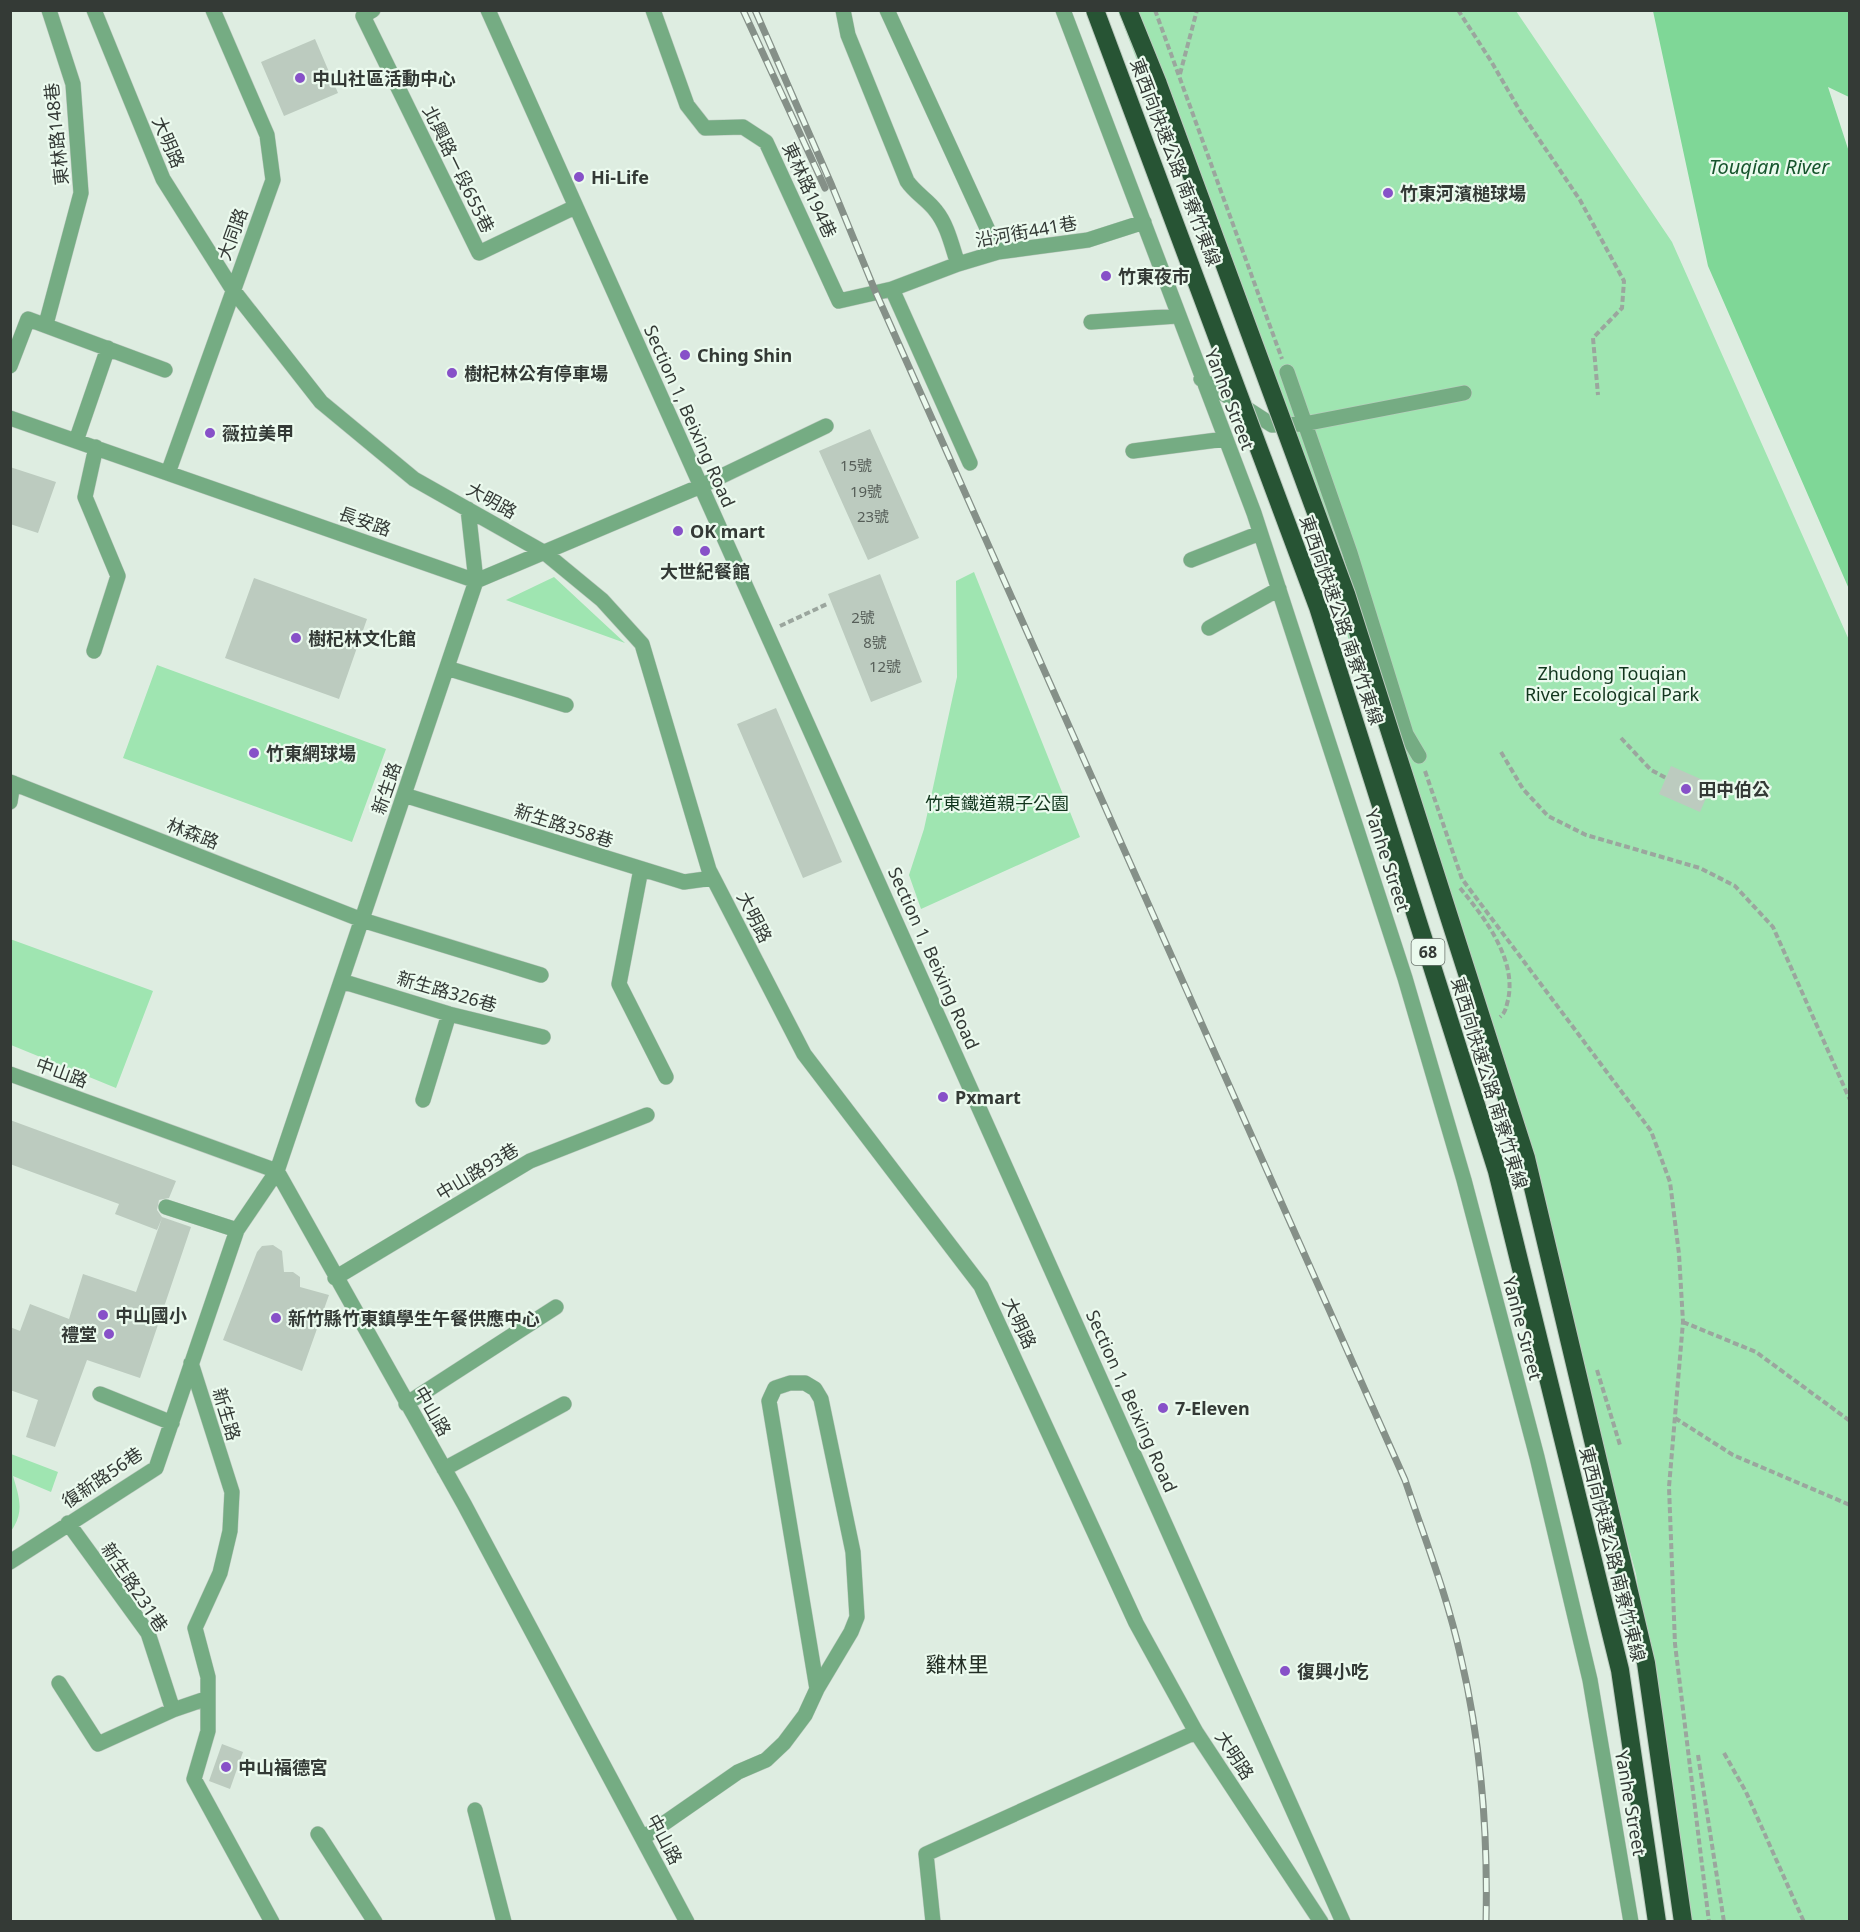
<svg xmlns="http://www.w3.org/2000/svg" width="1860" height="1932" font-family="'Noto Sans','Noto Sans TC',sans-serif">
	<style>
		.green { fill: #9fe5b1 }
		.water { fill: #7fd797 }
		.building { fill: #bccbbf }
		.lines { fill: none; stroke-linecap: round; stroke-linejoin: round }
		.minor-casing { stroke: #bcc9bf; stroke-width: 16 }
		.path { stroke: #9ba69e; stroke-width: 4; stroke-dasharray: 6 3; stroke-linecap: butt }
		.minor { stroke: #75ac83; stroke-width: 15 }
		.rail-casing { stroke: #859088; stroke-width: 7 }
		.rail { stroke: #ebfaee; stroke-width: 4.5; stroke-dasharray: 14; stroke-linecap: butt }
		.highway-bridge-casing { stroke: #bcc9bf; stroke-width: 20; stroke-linecap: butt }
		.highway-bridge { stroke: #275434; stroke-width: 18 }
		.poi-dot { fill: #8751c8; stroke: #ebfaee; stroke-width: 2 }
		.labels { text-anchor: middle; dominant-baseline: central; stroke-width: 4.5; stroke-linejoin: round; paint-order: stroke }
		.number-label { font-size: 15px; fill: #565e58 }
		.shield { fill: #ebfaee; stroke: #6b746d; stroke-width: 1.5 }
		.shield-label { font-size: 16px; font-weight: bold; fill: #343a36 }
		.poi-label { font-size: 18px; font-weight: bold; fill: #343a36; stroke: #ebfaee; text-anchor: start }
		.street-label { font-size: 18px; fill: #343a36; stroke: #ebfaee }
		.park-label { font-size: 18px; fill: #11351d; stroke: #ebfaee }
		.water-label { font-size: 20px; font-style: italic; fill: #16552d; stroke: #ebfaee }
		.quarter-label { font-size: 21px; fill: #232e25; stroke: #ebfaee }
	</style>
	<rect width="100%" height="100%" fill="#deede1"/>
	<path class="green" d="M1118,11H1516L1672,242L1849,640V1921H1685L1636,1574L1529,1178L1280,434Z
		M974,572L1080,837L921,909L909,875L924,829L957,677L956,581Z
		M554,577L625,643L506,600Z
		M157,665L386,749L352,842L123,758Z
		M10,939L153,991L116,1088L11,1045Z
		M11,1454L58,1472L51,1492L13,1476C19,1497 25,1512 11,1531Z"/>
	<path class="water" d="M1653,11H1849V97L1828,87L1850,155L1849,589L1708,266Z"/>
	<path class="building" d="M315,39L338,93L284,116L261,62Z
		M870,429L919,538L868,560L819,451Z
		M10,467L56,482L38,533L10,524Z
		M880,574L922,682L871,702L828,594Z
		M254,578L367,619L339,699L225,658Z
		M776,708L842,862L803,878L737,724Z
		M1671,766L1712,784L1700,812L1659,794Z
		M10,1120L176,1181L169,1198L159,1200L157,1210L162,1217L191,1227L140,1378L87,1360L55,1447L26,1437L38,1400L10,1390V1327L20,1331L30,1304L69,1319L83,1274L136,1292L162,1218L157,1230L115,1214L119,1204L10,1164Z
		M273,1245L282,1251L284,1272H293L300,1277V1287L329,1295L302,1371L223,1340L257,1252L262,1246Z
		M222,1744L243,1752L230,1789L209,1781Z"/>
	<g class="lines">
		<g class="minor-casing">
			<path id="minor" d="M94,10L163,179L233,290L321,402L414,479L545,553L602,600L642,644L709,870L804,1054L981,1286L1136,1623L1196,1732L1321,1922
				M373,10L363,16L479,253L575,207
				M488,10L1343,1922
				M653,10L687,105L705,128L743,127L766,142L839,301L892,289L958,264L998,252L1088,240L1144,222
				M843,10L848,35L907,181C915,193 928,200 936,211C948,226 952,247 958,264
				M887,10L998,252
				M1063,10L1254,513L1405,978L1464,1180L1537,1457L1590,1680L1631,1922
				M892,289L970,463
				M1091,322L1177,316
				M46,324L81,193L73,84L49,10
				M10,366L28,319L165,370
				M1287,372L1350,553L1406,734L1419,756
				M1201,379L1272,425L1304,424L1464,393
				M10,418L476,581L701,486L826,426
				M76,441L108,348
				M1133,451L1225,439
				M168,473L273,180L267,135L213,10
				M1191,560L1260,533
				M1209,628L1279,589
				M94,651L118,576L85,497L96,447
				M447,668L566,705
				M10,782L362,920L541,975
				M404,795L684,882L713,878
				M10,802L13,783
				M641,869L619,984L666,1077
				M341,981L449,1014L543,1037
				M10,1074L277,1171L464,1504L687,1922
				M423,1100L449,1014
				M166,1207L237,1230
				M335,1278L530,1161L647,1115
				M191,1363L232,1492L230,1531L220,1573L195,1628L208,1677V1731L194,1779L272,1922
				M100,1394L172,1423
				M406,1404L556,1307
				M444,1469L564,1404
				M68,1523L148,1633L173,1710L208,1698
				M10,1562L156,1468L237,1230L277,1171L476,581L468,509
				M59,1683L98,1744L173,1710
				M475,1810L504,1922
				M318,1834L375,1922
				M643,1838L738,1772L766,1760L784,1743L805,1715L817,1689L851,1632L857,1617L853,1552L821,1399L815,1389L805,1383H790L775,1388L769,1401L817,1689
				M933,1922L926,1854L1196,1732"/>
		</g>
		<path class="path" d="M1155,10L1282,359
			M1458,10L1491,61L1520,111L1580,200L1624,281L1622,308L1593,338L1598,395
			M1180,74L1197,10
			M780,626L827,604
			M1621,738L1651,770L1666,778
			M1501,752L1523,789L1548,816L1586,835L1700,868L1735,886L1773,927L1850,1100
			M1425,771L1462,879L1651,1131L1670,1182L1679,1254L1683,1322L1669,1487L1675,1644L1709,1922
			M1460,888C1485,918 1517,960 1508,1000C1506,1007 1506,1012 1500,1017
			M1683,1322L1756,1352L1850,1421
			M1597,1370L1620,1445
			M1675,1418L1733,1455L1850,1505
			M1724,1753L1746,1792L1804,1922
			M1698,1755L1724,1922"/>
		<use href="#minor" class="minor"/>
		<g class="rail-casing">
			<path id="rail" d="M743,10L825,188
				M755,10L832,186L876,293L1405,1480C1425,1539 1448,1598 1461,1658C1481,1743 1488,1835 1486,1922"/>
		</g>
		<use href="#rail" class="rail"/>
		<g class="highway-bridge-casing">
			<path id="highway-bridge" d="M1095,10L1318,607L1497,1171L1620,1670L1657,1922
				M1128,10L1158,84L1346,594L1526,1158L1646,1663L1683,1922"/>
		</g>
		<use href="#highway-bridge" class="highway-bridge"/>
	</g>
	<g class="poi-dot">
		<circle cx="300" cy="78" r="6"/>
		<circle cx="579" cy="177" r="6"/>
		<circle cx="1388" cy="193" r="6"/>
		<circle cx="1106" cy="276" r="6"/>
		<circle cx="685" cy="355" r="6"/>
		<circle cx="452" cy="373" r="6"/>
		<circle cx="210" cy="433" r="6"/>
		<circle cx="678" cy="531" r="6"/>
		<circle cx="705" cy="551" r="6"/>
		<circle cx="296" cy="638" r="6"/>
		<circle cx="254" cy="753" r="6"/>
		<circle cx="1686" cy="789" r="6"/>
		<circle cx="943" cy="1097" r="6"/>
		<circle cx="103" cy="1315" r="6"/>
		<circle cx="276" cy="1318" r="6"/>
		<circle cx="109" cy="1334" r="6"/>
		<circle cx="1163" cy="1408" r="6"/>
		<circle cx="1285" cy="1671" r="6"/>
		<circle cx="226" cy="1767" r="6"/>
	</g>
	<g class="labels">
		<g class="number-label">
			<text x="856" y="465">15號</text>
			<text x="866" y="491">19號</text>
			<text x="873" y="516">23號</text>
			<text x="863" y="617">2號</text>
			<text x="875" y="642">8號</text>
			<text x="885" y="666">12號</text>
		</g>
		<rect class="shield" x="1411.5" y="939" width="33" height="26" rx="4.5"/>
		<g class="shield-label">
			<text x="1428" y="952">68</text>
		</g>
		<g class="poi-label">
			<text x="312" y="78">中山社區活動中心</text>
			<text x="591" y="177">Hi-Life</text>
			<text x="1400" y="193">竹東河濱槌球場</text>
			<text x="1118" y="276">竹東夜市</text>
			<text x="697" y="355">Ching Shin</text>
			<text x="464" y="373">樹杞林公有停車場</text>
			<text x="222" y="433">薇拉美甲</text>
			<text x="690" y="531">OK mart</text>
			<text x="705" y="571" text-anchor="middle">大世紀餐館</text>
			<text x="308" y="638">樹杞林文化館</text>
			<text x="266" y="753">竹東網球場</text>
			<text x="1698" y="789">田中伯公</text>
			<text x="955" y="1097">Pxmart</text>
			<text x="115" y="1315">中山國小</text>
			<text x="288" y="1318">新竹縣竹東鎮學生午餐供應中心</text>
			<text x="97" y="1334" text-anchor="end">禮堂</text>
			<text x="1175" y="1408">7-Eleven</text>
			<text x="1297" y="1671">復興小吃</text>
			<text x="238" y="1767">中山福德宮</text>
		</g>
		<g class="street-label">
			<text transform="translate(56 134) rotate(-96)">東林路148巷</text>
			<text transform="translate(169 142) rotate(67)">大明路</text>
			<text transform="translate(1176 162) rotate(69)">東西向快速公路 南寮竹東線</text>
			<text transform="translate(459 169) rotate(64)">北興路ㄧ段655巷</text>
			<text transform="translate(810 190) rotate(65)">東林路194巷</text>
			<text transform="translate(1026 231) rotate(-10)">沿河街441巷</text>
			<text transform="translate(232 234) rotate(-70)">大同路</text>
			<text transform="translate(1230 399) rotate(69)">Yanhe Street</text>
			<text transform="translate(690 416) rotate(66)">Section 1, Beixing Road</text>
			<text transform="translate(492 500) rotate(29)">大明路</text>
			<text transform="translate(365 521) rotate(19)">長安路</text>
			<text transform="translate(1342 620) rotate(71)">東西向快速公路 南寮竹東線</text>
			<text transform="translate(386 788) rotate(-71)">新生路</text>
			<text transform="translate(564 825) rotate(18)">新生路358巷</text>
			<text transform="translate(193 833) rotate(21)">林森路</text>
			<text transform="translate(1388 860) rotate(72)">Yanhe Street</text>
			<text transform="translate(755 917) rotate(63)">大明路</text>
			<text transform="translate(934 958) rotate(66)">Section 1, Beixing Road</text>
			<text transform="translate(447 991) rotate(16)">新生路326巷</text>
			<text transform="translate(62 1072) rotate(20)">中山路</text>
			<text transform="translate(1490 1083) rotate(73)">東西向快速公路 南寮竹東線</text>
			<text transform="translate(477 1171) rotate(-31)">中山路93巷</text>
			<text transform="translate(1020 1323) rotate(65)">大明路</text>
			<text transform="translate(1523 1328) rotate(75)">Yanhe Street</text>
			<text transform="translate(1132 1401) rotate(66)">Section 1, Beixing Road</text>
			<text transform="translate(433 1411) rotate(60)">中山路</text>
			<text transform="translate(227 1414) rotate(73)">新生路</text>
			<text transform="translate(102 1477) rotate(-34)">復新路56巷</text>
			<text transform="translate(1613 1554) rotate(76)">東西向快速公路 南寮竹東線</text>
			<text transform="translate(135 1587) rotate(56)">新生路231巷</text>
			<text transform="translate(1235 1755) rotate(57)">大明路</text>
			<text transform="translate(1631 1803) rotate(80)">Yanhe Street</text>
			<text transform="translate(665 1839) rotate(62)">中山路</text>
		</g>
		<g class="park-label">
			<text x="1612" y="673">Zhudong Touqian<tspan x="1612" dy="21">River Ecological Park</tspan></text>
			<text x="997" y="803">竹東鐵道親子公園</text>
		</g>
		<g class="water-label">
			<text x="1769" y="166">Touqian River</text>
		</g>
		<g class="quarter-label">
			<text x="957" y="1664">雞林里</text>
		</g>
	</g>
	<rect width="1860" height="1932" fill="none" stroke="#343a36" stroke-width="24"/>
</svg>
